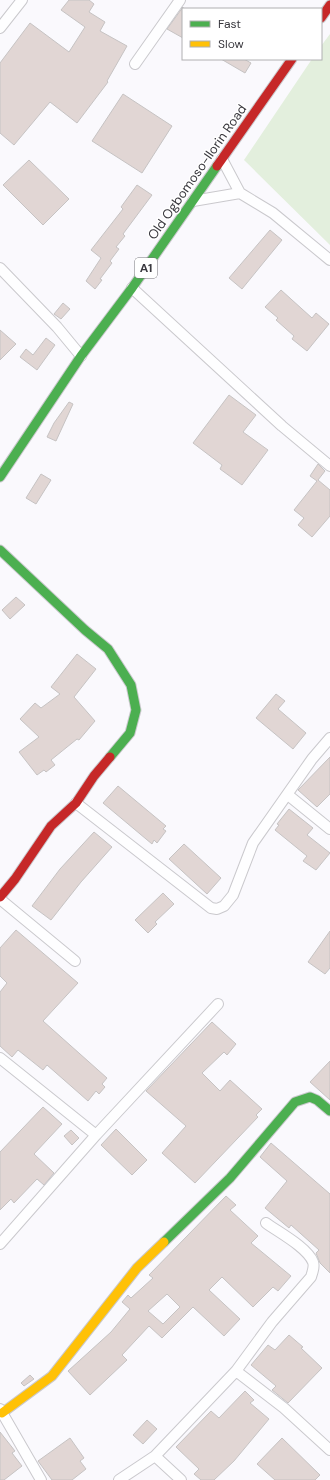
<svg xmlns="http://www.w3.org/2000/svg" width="330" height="1480" font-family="'DM Sans',sans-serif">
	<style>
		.green { fill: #e3efdd }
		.building { fill: #e1d6d4; stroke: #c6c3c3; fill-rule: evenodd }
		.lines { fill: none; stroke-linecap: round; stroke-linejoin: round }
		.street-casing { stroke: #cac9cd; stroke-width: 12 }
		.fast-casing { stroke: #cac9cd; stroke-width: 11 }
		.slow-casing { stroke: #cac9cd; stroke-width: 11 }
		.jam-casing { stroke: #cac9cd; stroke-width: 11 }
		.street { stroke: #fefeff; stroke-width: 10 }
		.fast { stroke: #4caf50; stroke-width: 9 }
		.slow { stroke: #ffc107; stroke-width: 9 }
		.jam { stroke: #c62828; stroke-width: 9 }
		.labels { text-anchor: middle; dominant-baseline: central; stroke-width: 3; stroke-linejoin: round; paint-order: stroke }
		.shield { fill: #fff; stroke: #757479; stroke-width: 1 }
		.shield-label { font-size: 12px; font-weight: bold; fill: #3a393f }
		.street-label { font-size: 13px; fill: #3a393f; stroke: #fff }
	</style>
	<rect width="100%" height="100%" fill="#faf9fd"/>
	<path class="green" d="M330,34V245L244,160L312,59H321V46Z"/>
	<path class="building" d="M69,0H89L94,4L89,12L105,22L100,31L127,46L107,81L108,82L77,123L50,102L14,145L0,133V63L30,23L69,52L85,27L61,10Z
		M183,7V38L167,29Z
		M221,59H244L251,63L245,73Z
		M123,94L172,126L142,173L92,141Z
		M29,160L69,199L43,225L3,185Z
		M137,185L152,195L123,234L125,236L116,247L119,249L110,261L112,263L100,279L102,280L95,289L86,281L101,258L91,250L123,209L121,207Z
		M270,230L282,240L242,289L229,278Z
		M281,290L312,318L316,313L329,324L307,351L292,339L294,336L276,320L278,318L265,307Z
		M63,303L70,309L61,319L54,314Z
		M0,330L16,344L0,360Z
		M46,338L55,345L37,370L20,357L26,349L33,355Z
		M229,395L256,415L243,432L268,450L242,485L220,469L222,465L193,443Z
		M69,402L73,404L56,441L47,437L54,423Z
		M318,464L325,471L318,480L330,490V516L312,537L298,525L304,518L294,510L317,481L310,476Z
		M41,474L51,480L36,504L26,498Z
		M16,597L25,605L10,619L2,610Z
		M77,654L96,669L74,697L95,721L79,740L77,739L51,760L55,765L46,772L44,770L37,775L19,752L39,737L20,719L35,703L41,708L60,694L51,687Z
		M276,694L285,701L278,709L306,733L293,749L256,718Z
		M330,757V794L317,807L298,790Z
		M118,786L166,826L163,829L166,831L157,843L154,840L152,844L103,803Z
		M289,809L313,828L307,835L330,853L316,870L303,861L307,856L275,830L279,825L277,824Z
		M94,832L112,847L81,882L51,920L32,906L60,869Z
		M184,844L221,878L207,894L169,859Z
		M163,893L174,904L155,922L157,924L148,933L135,920Z
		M16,930L78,983L43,1021L107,1078L102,1084L105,1087L99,1094L96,1091L88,1101L47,1065L43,1070L18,1050L12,1057L0,1046V992L7,983L0,976V948Z
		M330,931V968L325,974L308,962Z
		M212,1022L236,1044L227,1055L224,1052L202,1073L220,1091L230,1080L262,1109L256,1115L258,1117L195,1183L162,1153L186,1126L146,1091Z
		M330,1061V1100L310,1082Z
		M43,1107L62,1124L34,1154L54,1173L44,1185L37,1179L14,1203L11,1199L0,1210V1152Z
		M116,1129L147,1160L132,1175L101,1145Z
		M71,1130L79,1138L72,1145L64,1136Z
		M271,1143L330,1194V1273L320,1263L316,1253L319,1250L291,1225L289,1228L265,1208L287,1181L260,1157Z
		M226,1196L236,1205L230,1210L258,1236L251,1243L291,1276L278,1291L273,1287L253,1307L222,1277L209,1290L240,1319L224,1336L193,1307L162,1338L149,1326L122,1355L127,1360L90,1395L68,1371L111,1332L130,1309L122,1302L128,1295L131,1298L153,1278L149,1275ZM167,1294L180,1307L163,1324L148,1311Z
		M289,1335L303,1347L301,1348L322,1368L288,1403L272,1390L276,1386L251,1365L268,1345L275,1350Z
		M30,1375L34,1379L24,1386L21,1383Z
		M245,1391L254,1400L250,1403L269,1419L234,1461L214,1480H201L194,1474L199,1469L176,1447L211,1411L219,1418Z
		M147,1420L157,1429L143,1444L133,1435Z
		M0,1432L15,1451L12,1453L22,1466L4,1480H0Z
		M70,1438L84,1458L80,1461L86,1469L72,1480H52L38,1461Z
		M282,1438L320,1475L315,1480H275L257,1464Z"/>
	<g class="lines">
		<g class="street-casing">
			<path id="street" d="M0,28L22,0
				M135,64L180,0
				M222,159L240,193L273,213L330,260
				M193,201L240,193
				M0,268L57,327L81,356
				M132,288L282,426L330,466
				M288,795L330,829
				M76,803L211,908L217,909L224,906L233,895L253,843L312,759L330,738
				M0,899L75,961
				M0,1058L96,1135
				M0,1244L96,1135L218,1004
				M236,1371L284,1408L330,1450
				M0,1409L41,1480
				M155,1456L181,1480
				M119,1480L155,1456L236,1371L272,1322L311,1277C312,1273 315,1267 313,1262C307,1247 278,1232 266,1223"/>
		</g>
		<g class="fast-casing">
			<path id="fast" d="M0,477L81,356L132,288L217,166
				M0,550L85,630L108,649L131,685L136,710L130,733L110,757
				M164,1242L230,1178L295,1102L310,1097L317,1100L330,1111"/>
		</g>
		<g class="slow-casing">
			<path id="slow" d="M2,1413L52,1376L137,1268L164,1242"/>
		</g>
		<g class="jam-casing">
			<path id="jam" d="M321,18L330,5
				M217,166L292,59
				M0,897L15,879L51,826L76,803L94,776L110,757"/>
		</g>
		<use href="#street" class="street"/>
		<use href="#fast" class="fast"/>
		<use href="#slow" class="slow"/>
		<use href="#jam" class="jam"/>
	</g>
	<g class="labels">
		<rect class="shield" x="135" y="258" width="22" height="20" rx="3"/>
		<g class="shield-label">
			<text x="146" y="268">A1</text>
		</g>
		<g class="street-label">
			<text transform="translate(197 172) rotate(-55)">Old Ogbomoso-Ilorin Road</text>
		</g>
	</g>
	<rect x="182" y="8" width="140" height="52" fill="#ffffff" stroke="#b0b0b2"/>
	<rect x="190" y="21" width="20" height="6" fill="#4caf50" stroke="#b0b0b2"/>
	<text x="218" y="28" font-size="12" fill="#3a393f">Fast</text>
	<rect x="190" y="41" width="20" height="6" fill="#ffc107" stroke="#b0b0b2"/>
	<text x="218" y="48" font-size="12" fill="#3a393f">Slow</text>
</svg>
